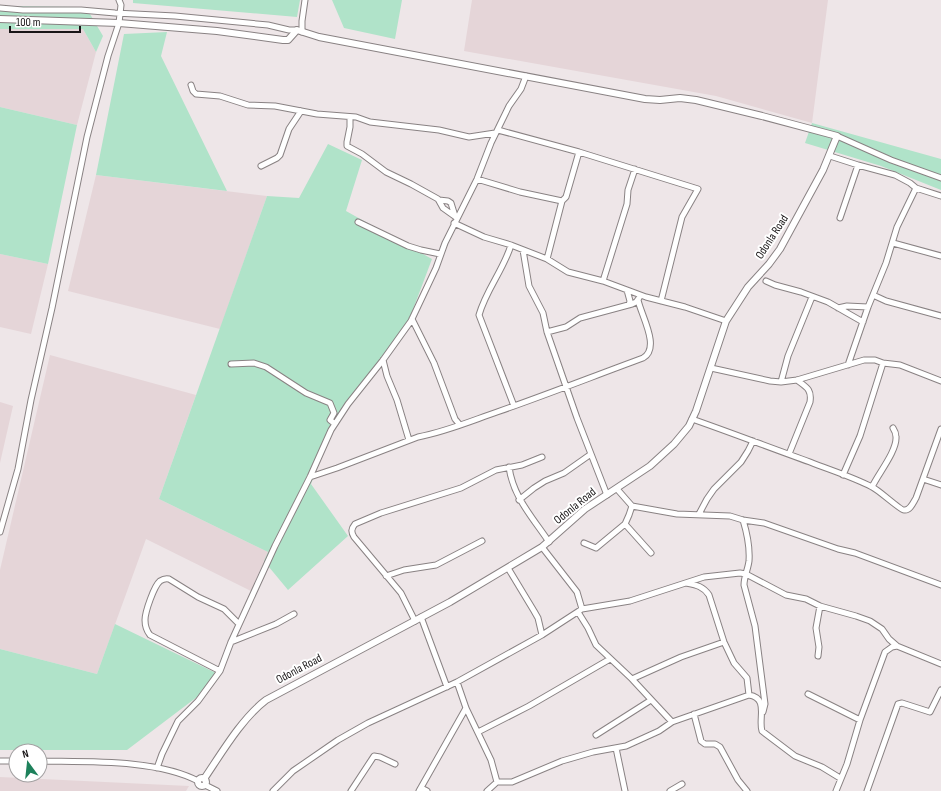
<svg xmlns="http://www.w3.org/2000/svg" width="941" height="791" font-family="'Sofia Sans Condensed',sans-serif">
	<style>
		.built { fill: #e5d5d8 }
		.green { fill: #b0e3c9 }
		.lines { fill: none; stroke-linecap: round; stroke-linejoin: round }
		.minor-casing { stroke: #898283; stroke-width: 7 }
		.tertiary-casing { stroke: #898283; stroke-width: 8 }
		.minor { stroke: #fff; stroke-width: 5 }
		.tertiary { stroke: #fff; stroke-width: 6 }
		.labels { text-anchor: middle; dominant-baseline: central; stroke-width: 4; stroke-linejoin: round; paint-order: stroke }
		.street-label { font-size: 12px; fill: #181516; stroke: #fff }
	</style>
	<rect width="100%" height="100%" fill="#eee6e8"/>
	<path class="built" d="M472,0H828L812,123L716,96L464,51Z
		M0,29H83L96,52L77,125L0,107Z
		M96,175L267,196L220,329L68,291Z
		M0,254L48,264L31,334L0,327Z
		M50,355L196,395L159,499L268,552L251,591L146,539L97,674L0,649V570Z
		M0,402L13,406L0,463Z
		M0,777L189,786L186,791H0Z"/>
	<path class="green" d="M133,0H300L297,17L133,3Z
		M332,0H402L395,39L344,28Z
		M0,6L78,7L87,9L103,36L96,52L83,29H0Z
		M167,32L161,56L227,191L96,175L124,34Z
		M0,107L77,125L48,264L0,254Z
		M812,123L941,159V190L881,166L805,143Z
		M328,144L362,160L346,211L432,259L409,320L330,434L311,484L348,536L288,590L264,561L268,552L159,499L267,196L299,198Z
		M115,624L216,673L197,697L127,750H0V649L97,674Z"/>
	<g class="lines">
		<g class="minor-casing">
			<path id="minor" d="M0,8L23,10H81L115,13L175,16L268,25L289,30H297
				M302,32V21L305,0
				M191,85L193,91L196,94L220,96L248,105L275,106L317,114L356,117L370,122L439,130L469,137L495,133
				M350,117V127L347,142V146L362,154L386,172L411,184L438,199L443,208L457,218
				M498,130L579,152L698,189L682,217L661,301
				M837,136L891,160L941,178
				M830,156L858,165L895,175L910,183L916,188L941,196
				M261,166L277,158L280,155L289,129L301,111
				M477,179L520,192L562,201L566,197L579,152
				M439,200L448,201L451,203L455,216
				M840,218L858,165
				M358,222L408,246L421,250L440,254
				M454,223L484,237L511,245L547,259L568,272L603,281L646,297L685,307L726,321
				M893,243L941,256
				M511,245C504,269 486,290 479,315L514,406
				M523,250L529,286L543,313L547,332L577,418L607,495
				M547,259L562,201
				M603,281L627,204L628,190L635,169
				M766,281L775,285L801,292L828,302L863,322
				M627,290L630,301L629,305
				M873,295L886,301L941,316
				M838,308L847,306L868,307
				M412,319L434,363L455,419L460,425
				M547,332L566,327L580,318L632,304L636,302L639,298
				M383,360L387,376L397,400L409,440
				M231,364L254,363L266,367L306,393L330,403L334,413L330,420L335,424
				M848,365L868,307L886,263L897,227L916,188
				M711,368L770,381L781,382L797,380L864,360H875L883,363L900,365L941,381
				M781,382L788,356L812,297
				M692,419C732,433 771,448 810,462C830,470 853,477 872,487C879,490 900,510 904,510C910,511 913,503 916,498L941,429
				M789,454L810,402C812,389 806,387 797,380
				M509,467C513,497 533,518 549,542
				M843,475L860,436L883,363
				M310,477L337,468L418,437C445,432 471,421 497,412C546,395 594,376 643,358C661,348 641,315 638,300
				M923,479L941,485
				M872,487C878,474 897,451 896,437C896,434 895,431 893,428
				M617,489L632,506L677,514L730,516L743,520L764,523L838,549L855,553L941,585
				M519,500L534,488L545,481L564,473L591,454
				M632,506L629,515L625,524L651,553
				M699,514L707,499L714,489L741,462L748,451L753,441
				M743,520C747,533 750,547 749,561C748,569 744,577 744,585L755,626L765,704L763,712
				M0,532L18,469L31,400L52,308L87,137L108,56L119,23L121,5L119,0
				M584,543L596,548L625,524
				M542,547L577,592L582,609
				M508,568L534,611L538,618L542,635
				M386,576L404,570L436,565L482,541
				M686,583C696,585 703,586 709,595L724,642L734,663L747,678L749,695
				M578,612L588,628L596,645L632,679L672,722
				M421,617L447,687
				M415,621L401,593L354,537C351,532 351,529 355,524L381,513L461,488L496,470L522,465L542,457
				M231,642L276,624L294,614
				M818,656L819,647L816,628L820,606
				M220,671L150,635C146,630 145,626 145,620C145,612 154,586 160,581C163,579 165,578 169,579L198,597L224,609L239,624
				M632,679L681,657L724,642
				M457,682L466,708L491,760L497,782
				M808,694L860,720
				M694,714L701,741L705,744H715L720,747L738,780L747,791
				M478,732L529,706L610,659
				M596,735L651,700
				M616,748L625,791
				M0,761H16
				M40,761C87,762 156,759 198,781
				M157,768L162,754L178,721L198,701L220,671L231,642L275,546L310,477L331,430L348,404L383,360L411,321L436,268L445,243L477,179L491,143L509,106L521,89L526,76
				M205,785L217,791
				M421,788L427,791
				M273,791L293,771L338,740L368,723L457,682L542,635L582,609L630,601L704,577L740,573L746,574L786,595L806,599L820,606L856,616L870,621L882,629L889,639L897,646
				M351,791L374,756L380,757L395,764
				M419,791L466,708
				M487,791L497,782H512L562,761L593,752L626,746L659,731L672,722L749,695C769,698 758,719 762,731L795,756L822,767L840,778
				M670,791L682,784
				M836,791L847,764L860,720L885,652L892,647L897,646L941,664
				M867,791L898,704L902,703L930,712L941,690"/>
		</g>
		<g class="tertiary-casing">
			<path id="tertiary" d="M0,19L119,23L217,31L283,40H288L297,30L319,37L645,99L660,100L680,98L696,100L762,116L837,136L823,170L780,249L769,264L748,287L726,321L696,411L689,426L674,444L650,466L585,509L542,547L450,602L266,700C242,718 221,754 204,779
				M198 782a4 4 0 1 1 8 0a4 4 0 1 1-8 0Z"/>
		</g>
		<use href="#minor" class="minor"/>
		<use href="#tertiary" class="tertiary"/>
	</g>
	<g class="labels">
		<g class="street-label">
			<text transform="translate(772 237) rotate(-57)">Odonla Road</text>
			<text transform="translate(575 506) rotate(-39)">Odonla Road</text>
			<text transform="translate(299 669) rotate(-28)">Odonla Road</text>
		</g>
	</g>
	<g transform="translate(28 763) rotate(345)"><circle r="19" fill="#ffffff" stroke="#a3a1a2"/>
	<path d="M0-3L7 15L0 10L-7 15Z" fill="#1d815b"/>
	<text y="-6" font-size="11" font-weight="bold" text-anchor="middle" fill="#181516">N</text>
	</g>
	<path d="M10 26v6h70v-6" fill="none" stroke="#181516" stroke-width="2"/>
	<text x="16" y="26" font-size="12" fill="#181516" stroke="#ffffff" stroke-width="3" paint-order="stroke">100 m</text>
</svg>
